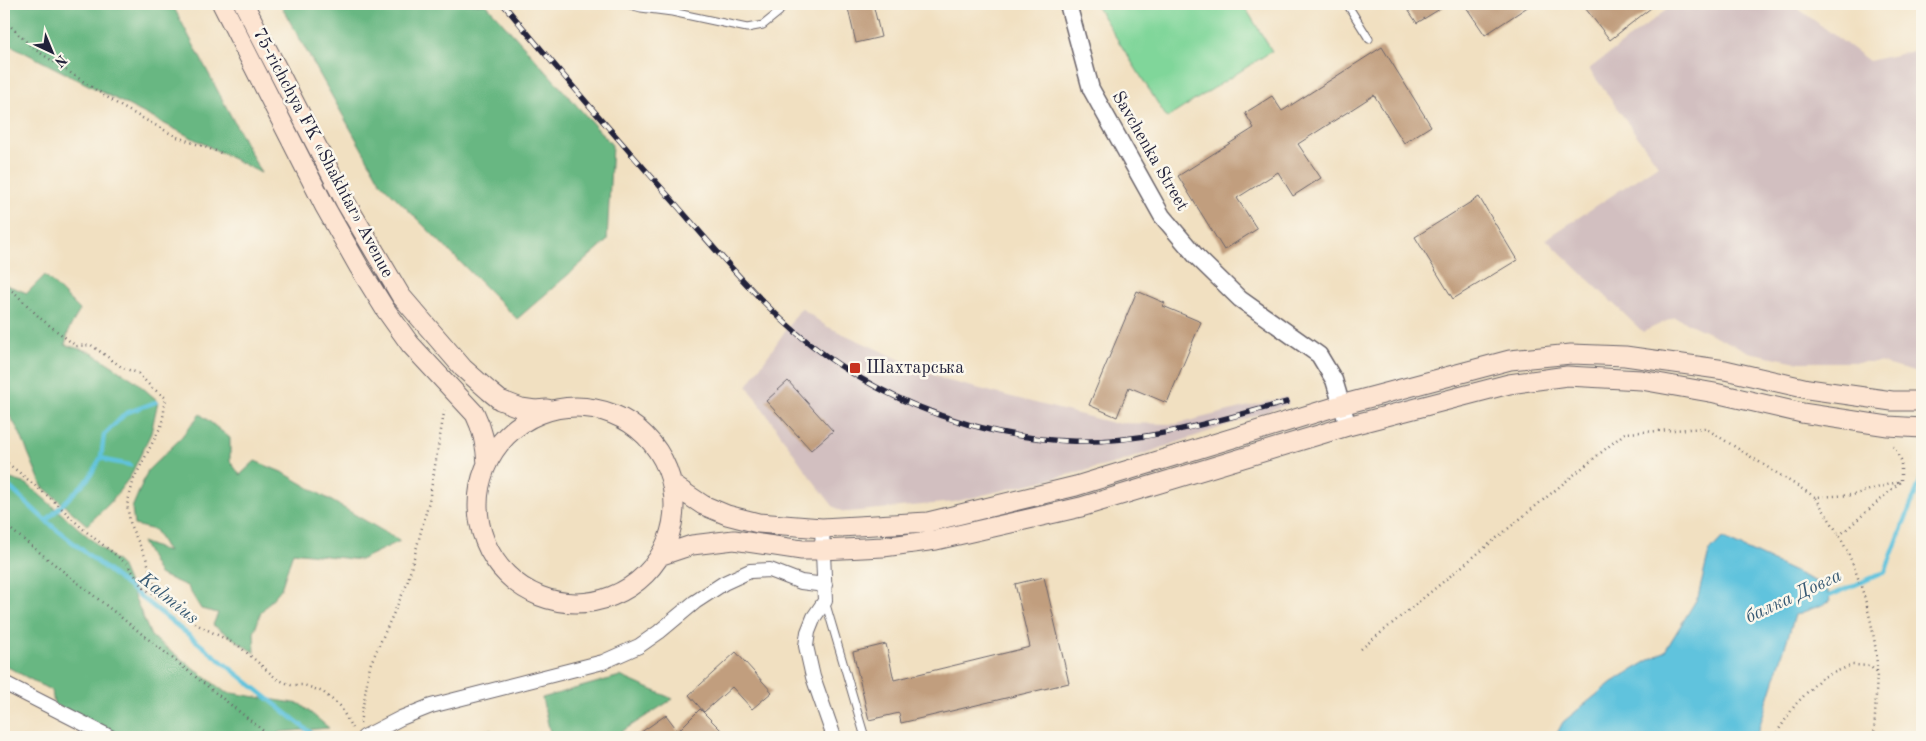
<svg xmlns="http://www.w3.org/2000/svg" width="1926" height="741" font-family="'Old Standard TT',serif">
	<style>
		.industrial { fill: #d2bfc0 }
		.green { fill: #80d69a; stroke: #517c6a }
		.forest { fill: #68b782; stroke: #456c5e }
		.water { fill: #60c3dd; stroke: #41728c }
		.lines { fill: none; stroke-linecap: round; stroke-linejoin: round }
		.stream { stroke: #60c3dd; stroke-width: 4.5 }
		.building { fill: #c19e7e }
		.service-casing { stroke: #6a646a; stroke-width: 9 }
		.minor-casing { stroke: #6a646a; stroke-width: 16 }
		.tertiary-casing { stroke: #6a646a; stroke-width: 19 }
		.secondary-casing { stroke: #6a646a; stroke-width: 21 }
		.path { stroke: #6a646a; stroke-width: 2.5; stroke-dasharray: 1 4; stroke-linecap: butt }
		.service { stroke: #fff; stroke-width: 7 }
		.minor { stroke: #fff; stroke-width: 14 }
		.tertiary { stroke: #fff; stroke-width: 16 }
		.secondary { stroke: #fde4d1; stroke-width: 19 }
		.rail-casing { stroke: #22223b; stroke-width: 5.5 }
		.rail { stroke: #fbf7ec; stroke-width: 4; stroke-dasharray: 11; stroke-linecap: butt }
		.poi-dot { fill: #c8321e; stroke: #fbf7ec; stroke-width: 2 }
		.labels { text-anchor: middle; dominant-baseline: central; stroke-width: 5; stroke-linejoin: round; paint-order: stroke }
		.street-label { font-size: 18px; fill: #22223b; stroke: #fbf7ec }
		.poi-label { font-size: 18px; fill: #22223b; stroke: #fbf7ec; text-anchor: start }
		.water-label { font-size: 19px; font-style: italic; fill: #385a74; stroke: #fbf7ec }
	</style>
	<rect width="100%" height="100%" fill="#fbf7ec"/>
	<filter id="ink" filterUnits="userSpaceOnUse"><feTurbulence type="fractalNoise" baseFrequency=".02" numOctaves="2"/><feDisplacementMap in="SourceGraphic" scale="10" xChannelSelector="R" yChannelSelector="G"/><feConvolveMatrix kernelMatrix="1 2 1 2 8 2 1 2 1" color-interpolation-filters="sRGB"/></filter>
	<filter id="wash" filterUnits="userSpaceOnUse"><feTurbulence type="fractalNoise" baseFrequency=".0096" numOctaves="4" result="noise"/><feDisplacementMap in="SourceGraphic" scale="20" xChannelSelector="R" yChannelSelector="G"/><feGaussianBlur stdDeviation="1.12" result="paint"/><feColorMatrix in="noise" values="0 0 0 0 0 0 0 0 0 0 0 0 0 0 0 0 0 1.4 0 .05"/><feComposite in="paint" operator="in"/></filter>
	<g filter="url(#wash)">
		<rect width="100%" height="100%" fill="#f1e0c1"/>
		<path class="industrial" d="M1674,4H1792L1869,61L1922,49V371L1914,372L1879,362H1797L1749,352L1675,317L1643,332L1546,239L1658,165L1589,69Z
			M801,308L826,326L945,380L1113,423L1176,424L1286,397L1289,404L1117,463L954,502L848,512L841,511L833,506L808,474L747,386Z"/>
		<path class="green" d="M1095,4H1243L1272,51L1167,118Z"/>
		<path class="forest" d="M4,4H172L261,173L4,42Z
			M280,4H486L612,145L607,241L517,319L381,183Z
			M45,275L80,310L69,329L65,345L91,352L134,380L158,401L151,433L130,477L110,503L87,525L42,486L19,431L4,407V284L27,293Z
			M200,414L230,438V461L240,475L255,461L284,473L400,541L360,560L293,552L281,589L261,612L254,633L255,653L213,625L218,613L201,609L187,586L159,574L142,542L168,552L155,530L134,525L132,508L148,470L178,441Z
			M4,477L27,484L121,565L151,636L225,692L300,704L329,728L280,732L275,737H124L54,704L52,691L4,665Z
			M620,676L673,699L613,737H551L542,698Z
			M491,730L493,737H459L476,731Z"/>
		<path class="water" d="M1722,538L1827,587L1830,602L1795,615L1756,737H1555L1563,722L1612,682L1665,651L1698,597L1709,552Z"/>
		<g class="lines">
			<path class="stream" d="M101,457L109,461L130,465
				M4,482L46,521L316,737
				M46,521L89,478L101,457L104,435L126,413L156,402
				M1825,598L1885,572L1922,476"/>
		</g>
		<g id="blocks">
			<path class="building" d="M847,4H873L881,37L856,43Z
				M1404,4H1448L1417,23Z
				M1464,4H1532L1485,35Z
				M1582,4H1656L1610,40Z
				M1382,47L1431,126L1404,143L1374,95L1298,144L1321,178L1293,196L1278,172L1237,198L1257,229L1224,250L1178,176L1254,128L1245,113L1272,96L1282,111Z
				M1479,197L1517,260L1453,299L1415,237Z
				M1137,291L1165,303L1163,306L1201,322L1167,403L1129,387L1117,417L1089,405Z
				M788,381L833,431L811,450L766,401Z
				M1044,577L1069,683L901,723L899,713L869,720L853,652L886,644L894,680L1030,647L1015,584Z
				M736,652L772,692L752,709L732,687L704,712L689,695Z
				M700,709L722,731L716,737H634L666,715L678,731Z"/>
		</g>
	</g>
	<g filter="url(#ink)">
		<use href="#blocks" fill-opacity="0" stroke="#6a646a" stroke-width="1"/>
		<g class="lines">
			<g class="service-casing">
				<path id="service" d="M626,4L641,8L672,12L747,28L763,25L779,12L783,4
					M1347,4L1369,39
					M825,601L864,734"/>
			</g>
			<g class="minor-casing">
				<path id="minor" d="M822,528L825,601L814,617L808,632L806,646L813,677L834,737
					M4,683L110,737
					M364,737L401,718L431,706L603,662L639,646L659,632L695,602L724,583L750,571L770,570L801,582L825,585"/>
			</g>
			<g class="tertiary-casing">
				<path id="tertiary" d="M1068,4L1091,89L1162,216L1196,256L1240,299L1319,355L1334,380L1348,426"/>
			</g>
			<g class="secondary-casing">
				<path id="secondary" d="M222,4L324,205L359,267L385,309L410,344L475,414C483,430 486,445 487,464
					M244,4L346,203L401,296L463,368L489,391L500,400L521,408L535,410L547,409
					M478 505a98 98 0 1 1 196 0a98 98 0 1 1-196 0Z
					M673,485L703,505L727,515L758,523L822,528L928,522L1076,486L1341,405L1510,360L1571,354L1625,356L1725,370L1808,389L1892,401H1922
					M662,555L692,545L734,540L802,550H823L883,547L936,540L1081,507L1348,426L1509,384L1567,376L1641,380L1715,393L1802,413L1888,426L1922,428"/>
			</g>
			<path class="path" d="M4,20L33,48L122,107L177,137L224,154
				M4,285L16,294L40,318L76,346L91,345L123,368L138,373L151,387L166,398L162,424L134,479L127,505L131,527L146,558L159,598L198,625L239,646L277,679L291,685H304L323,692L340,706L352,728
				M4,460L55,502L83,529L127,564L144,588L159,598
				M1816,498C1826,515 1839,533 1847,551C1863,585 1877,635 1877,671
				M4,524L271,737
				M1839,536L1900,482
				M1361,649L1625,433L1705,428L1815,497L1852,495L1901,481V460L1891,443
				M360,723L370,665L407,584L429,501L445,407
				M1774,737L1795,705L1821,678L1852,665L1870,666L1877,673L1874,737"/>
			<use href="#service" class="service"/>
			<use href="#minor" class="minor"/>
			<use href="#tertiary" class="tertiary"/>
			<use href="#secondary" class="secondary"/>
			<g class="rail-casing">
				<path id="rail" d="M503,4C559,71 615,136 673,201C708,241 743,283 781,319C858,391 963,436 1069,441C1145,444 1215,421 1287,402"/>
			</g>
			<use href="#rail" class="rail"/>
		</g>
	</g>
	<rect class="poi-dot" x="849" y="362" width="12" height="12" rx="2.5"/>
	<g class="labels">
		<g class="street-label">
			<text transform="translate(1150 151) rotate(60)">Savchenka Street</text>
			<text transform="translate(323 153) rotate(62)">75-richchya FK «Shakhtar» Avenue</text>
		</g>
		<g class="poi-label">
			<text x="866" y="368">Шахтарська</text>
		</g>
		<g class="water-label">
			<text transform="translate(1794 597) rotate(-25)">балка Довга</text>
			<text transform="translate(168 599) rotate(39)">Kalmius</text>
		</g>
	</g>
	<rect width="1926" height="741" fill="none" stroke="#fbf7ec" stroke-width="20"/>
	<g transform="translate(52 52) rotate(136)" stroke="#fbf7ec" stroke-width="4" paint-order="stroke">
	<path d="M0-4L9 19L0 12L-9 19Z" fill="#22223b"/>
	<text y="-8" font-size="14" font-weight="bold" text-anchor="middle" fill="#22223b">N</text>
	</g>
</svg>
